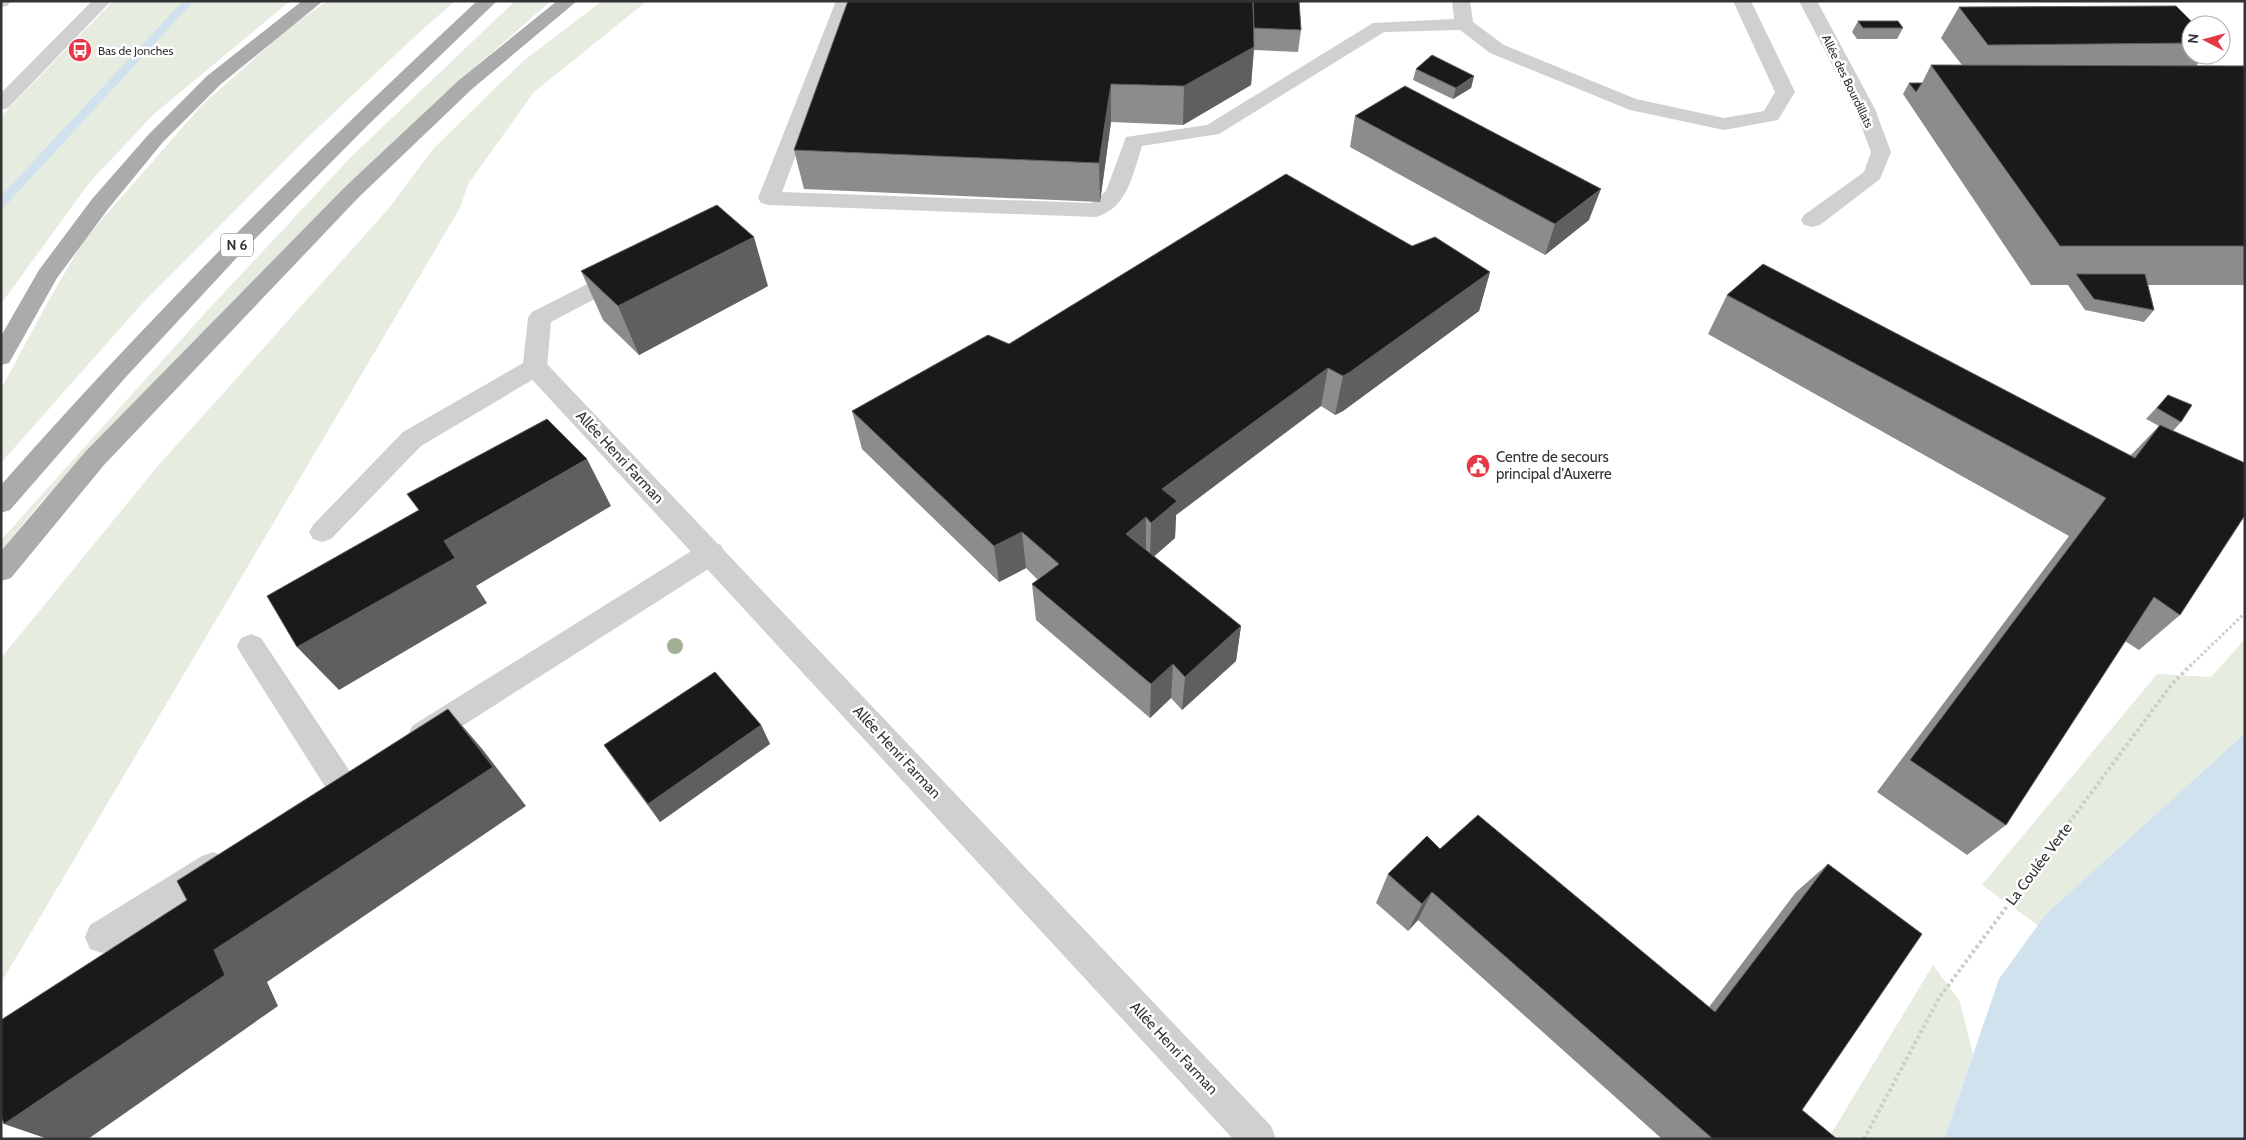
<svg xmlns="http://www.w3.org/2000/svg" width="2246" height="1140" font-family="Cabin,sans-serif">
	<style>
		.green { fill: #e6ecdf }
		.water { fill: #cfe2ee }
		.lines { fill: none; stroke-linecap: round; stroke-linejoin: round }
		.stream { fill: #cfe2ee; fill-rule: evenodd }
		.path-far1 { stroke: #cdcdcd; stroke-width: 3; stroke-dasharray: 2.5 2.5; stroke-linecap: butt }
		.path { stroke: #cdcdcd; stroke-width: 4; stroke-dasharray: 3 3; stroke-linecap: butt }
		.service { fill: #d0d0d0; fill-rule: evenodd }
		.minor { fill: #d0d0d0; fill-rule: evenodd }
		.primary { fill: #ababab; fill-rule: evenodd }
		.tree { fill: #a2b095 }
		.wall { fill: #8c8c8c }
		.shaded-wall { fill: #5f5f5f }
		.building { fill: #1a1a1a; stroke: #5f5f5f }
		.labels { text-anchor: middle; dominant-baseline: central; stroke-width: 5; stroke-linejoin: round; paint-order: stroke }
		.far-poi-label { font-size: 12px; fill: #333; stroke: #fff; text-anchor: start }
		.far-street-label { font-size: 12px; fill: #333; stroke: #fff }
		.shield { fill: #fff; stroke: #707070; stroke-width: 1 }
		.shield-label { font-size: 14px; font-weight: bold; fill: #333 }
		.street-label { font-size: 15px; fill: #333; stroke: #fff }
		.poi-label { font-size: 15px; fill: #333; stroke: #fff; text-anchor: start }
	</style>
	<rect width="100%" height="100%" fill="#fff"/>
	<path class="green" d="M113,1H290L154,114L89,183L1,304V116Z
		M327,1H455L412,39L304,141L139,307L1,463V389L49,300L84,240L203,104L289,28Z
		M515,1H551L435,102L204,333L39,504L1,551V540L206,312L351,157Z
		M602,1H647L534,92L468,184L460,208L1,983V658L157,467L389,208L433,149L522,62Z
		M2245,639V733L2046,914L2038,925L1982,885L2157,674L2211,677Z
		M1933,965L1960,1002L1973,1054L1944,1139H1828Z"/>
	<path class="water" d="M2245,733V1139H1944L1999,979L2046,914Z"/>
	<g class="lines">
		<path class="stream" d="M183,1H194L5,206L1,207V196Z"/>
		<path class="path-far1" d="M2190,666L2245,613"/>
		<path class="path" d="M1864,1139L1939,998L2172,684L2191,665"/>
		<path class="service" d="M1,1H11L7,6L1,7Z
			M836,1H854L782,192L1091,203L1106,191L1126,137L1207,125L1373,23L1454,19L1452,1H1470L1473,22L1504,45L1636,99L1724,118L1764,111L1775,92L1733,1H1751L1795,92L1778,120L1724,130L1630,110L1490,53L1460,30L1384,32L1219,134L1142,146C1133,173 1128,208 1096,217L769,205L761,203L758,198Z
			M623,268L631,270L634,275L631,280L551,322L547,367L544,373L421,446L331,539L322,542L313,539L309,532L313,525L403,432L523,363L528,318L532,312L615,270Z
			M711,542L721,545L725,553L721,561L434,744L423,748L412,744L408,735L412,726L701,545Z
			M251,634L261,638L353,776L358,786L353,796L342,800L331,796L241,654L237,646L241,638Z
			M213,852L224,856L229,867L224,878L114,949L102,953L90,949L85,937L90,925L202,856Z"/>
		<path class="minor" d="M92,1H111L8,108L1,110V93Z
			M1799,1H1817L1875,109L1891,152L1880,179L1820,225L1812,227L1804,225L1801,220L1804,215L1864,172L1871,152L1855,109Z
			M535,359L544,361L1271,1126L1276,1139H1233L526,373L523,367L526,361Z"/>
		<path class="primary" d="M302,1H323L221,84L163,142L108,209L57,278L9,363L1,365V336L39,270L92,199L149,134L207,76Z
			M477,1H497L368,125L245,249L125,378L10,510L1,513V485C151,315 311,155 477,1Z
			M557,1H577L472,89L359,197L104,465L11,578L1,581V551L86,451L345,187L458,81Z"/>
	</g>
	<circle class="tree" cx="675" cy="646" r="8"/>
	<path class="wall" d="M848,1L1301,30L1298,52L1254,50L1251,85L1183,125L1111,122L1100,202L804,189L794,150Z
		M1959,7L2191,25V55H2204L2196,66H2245V285H2148L2154,310L2144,322L2085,310L2068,285H2031L1903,94L1909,83H1922L1931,65H1962L1941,38Z
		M1858,21L1903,28L1897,39H1857L1852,32Z
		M1416,69L1474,76L1471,88L1453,99L1413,80Z
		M1355,116L1589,220L1545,255L1350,147Z
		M1412,246L1490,272L1479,311L1343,411L1335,415L1321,406L1176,515L1175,538L1154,556L1241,626L1236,661L1182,710L1171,698L1150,718L1036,620L1032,584L1038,580L1026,568L999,582L862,449L852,411L1009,344Z
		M581,271L768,286L639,355L603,320Z
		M1727,295L2130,456L2159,426L2146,419L2168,395L2181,422L2173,431L2180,615L2139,650L2125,641L2006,825L1967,855L1877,792L2069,536L1708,334Z
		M761,725L770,744L660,822L617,764L604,745Z
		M1440,849L1709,1007L1796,892L1828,864L1802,1110L1837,1139H1662L1418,920L1408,931L1376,903L1388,874Z"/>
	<path class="shaded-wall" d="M1254,47L1251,85L1183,125L1184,86Z
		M1474,76L1471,88L1453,99L1456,88Z
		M1111,84V122L1100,202L1099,163Z
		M1601,189L1589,220L1545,255L1555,224Z
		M754,237L768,286L639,355L618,306Z
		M1490,272L1479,311L1343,411L1335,415L1343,376Z
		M1328,368L1321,406L1176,515L1175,538L1150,560L1151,523L1162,489Z
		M587,459L611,506L476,586L487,603L339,690L297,647L444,541Z
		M1146,517V554L1126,534Z
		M1022,532L1026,568L999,582L994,546Z
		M1241,626L1236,661L1182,710L1185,677Z
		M1173,664L1171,698L1150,718L1151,684Z
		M448,709L483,750L526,806L267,982L278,1006L88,1139H48L4,1124L214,950Z
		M761,725L770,744L660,822L648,804Z
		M1432,892L1418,920L1408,931L1422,904Z"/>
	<path class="building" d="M848,1H1253L1254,47L1184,86L1111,84L1099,163L794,150Z
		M1253,1H1299L1301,30L1254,28Z
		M2176,6L2195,25H2191V43L1988,45L1959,7Z
		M1858,21H1898L1903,28H1863Z
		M1432,55L1474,76L1456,88L1416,69Z
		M1931,65L2245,66V246H2060Z
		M1909,83H1922L1916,92Z
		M1405,86L1601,189L1555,224L1355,116Z
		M1286,174L1412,246L1435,237L1490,272L1350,372L1343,376L1328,368L1162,489L1177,501L1151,523L1146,517L1126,534L1241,626L1185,677L1173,664L1151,684L1032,584L1059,564L1022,532L994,546L852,411L988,335L1009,344Z
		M717,205L754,237L618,306L581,271Z
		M1763,264L2135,458L2160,425L2245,463V515L2180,615L2154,597L2006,825L1910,760L2106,498L1727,295Z
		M2076,274H2145L2154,310L2094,299Z
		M2168,395L2192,405L2181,422L2157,408Z
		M547,419L587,459L444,541L455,558L297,647L267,596L419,510L407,494Z
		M715,672L761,725L648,804L604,745Z
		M448,709L493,767L214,950L225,975L4,1124L1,1116V1020L187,900L177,881Z
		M1478,815L1715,1012L1828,864L1922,934L1802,1110L1837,1139H1713L1432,892L1422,904L1388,874L1427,836L1440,849Z"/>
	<defs>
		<g id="bus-disc" transform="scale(1.25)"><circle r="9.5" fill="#e63946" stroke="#fff"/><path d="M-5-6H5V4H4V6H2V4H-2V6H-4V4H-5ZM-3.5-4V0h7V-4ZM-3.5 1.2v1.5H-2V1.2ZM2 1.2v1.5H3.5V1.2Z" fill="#fff"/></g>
		<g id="civic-disc" transform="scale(1.25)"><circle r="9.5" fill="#e63946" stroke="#fff"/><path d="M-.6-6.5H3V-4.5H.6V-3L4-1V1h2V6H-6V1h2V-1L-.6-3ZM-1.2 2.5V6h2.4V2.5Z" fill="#fff"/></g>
	</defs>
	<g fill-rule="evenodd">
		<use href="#bus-disc" x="80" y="50"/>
		<use href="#civic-disc" x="1478" y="466"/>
	</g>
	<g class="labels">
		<g class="far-poi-label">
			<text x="98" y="50">Bas de Jonches</text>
		</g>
		<g class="far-street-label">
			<text transform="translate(1848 81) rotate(64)">Allée des Bourdillats</text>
		</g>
		<rect class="shield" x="221" y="233.5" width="32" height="23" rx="4"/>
		<g class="shield-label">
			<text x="237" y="245">N 6</text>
		</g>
		<g class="street-label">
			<text transform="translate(620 457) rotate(47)">Allée Henri Farman</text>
			<text transform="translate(897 752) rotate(47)">Allée Henri Farman</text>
			<text transform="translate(2039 864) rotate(-53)">La Coulée Verte</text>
			<text transform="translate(1174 1048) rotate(47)">Allée Henri Farman</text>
		</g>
		<g class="poi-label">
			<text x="1496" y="457">Centre de secours<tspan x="1496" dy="17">principal d'Auxerre</tspan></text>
		</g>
	</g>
	<rect width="2246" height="1140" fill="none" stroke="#333333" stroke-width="5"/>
	<g transform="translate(2206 40) rotate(276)"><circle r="24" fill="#ffffff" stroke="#adadad"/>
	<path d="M0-4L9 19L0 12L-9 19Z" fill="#e63946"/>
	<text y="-8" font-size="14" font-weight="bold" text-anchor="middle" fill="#333333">N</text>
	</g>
</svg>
